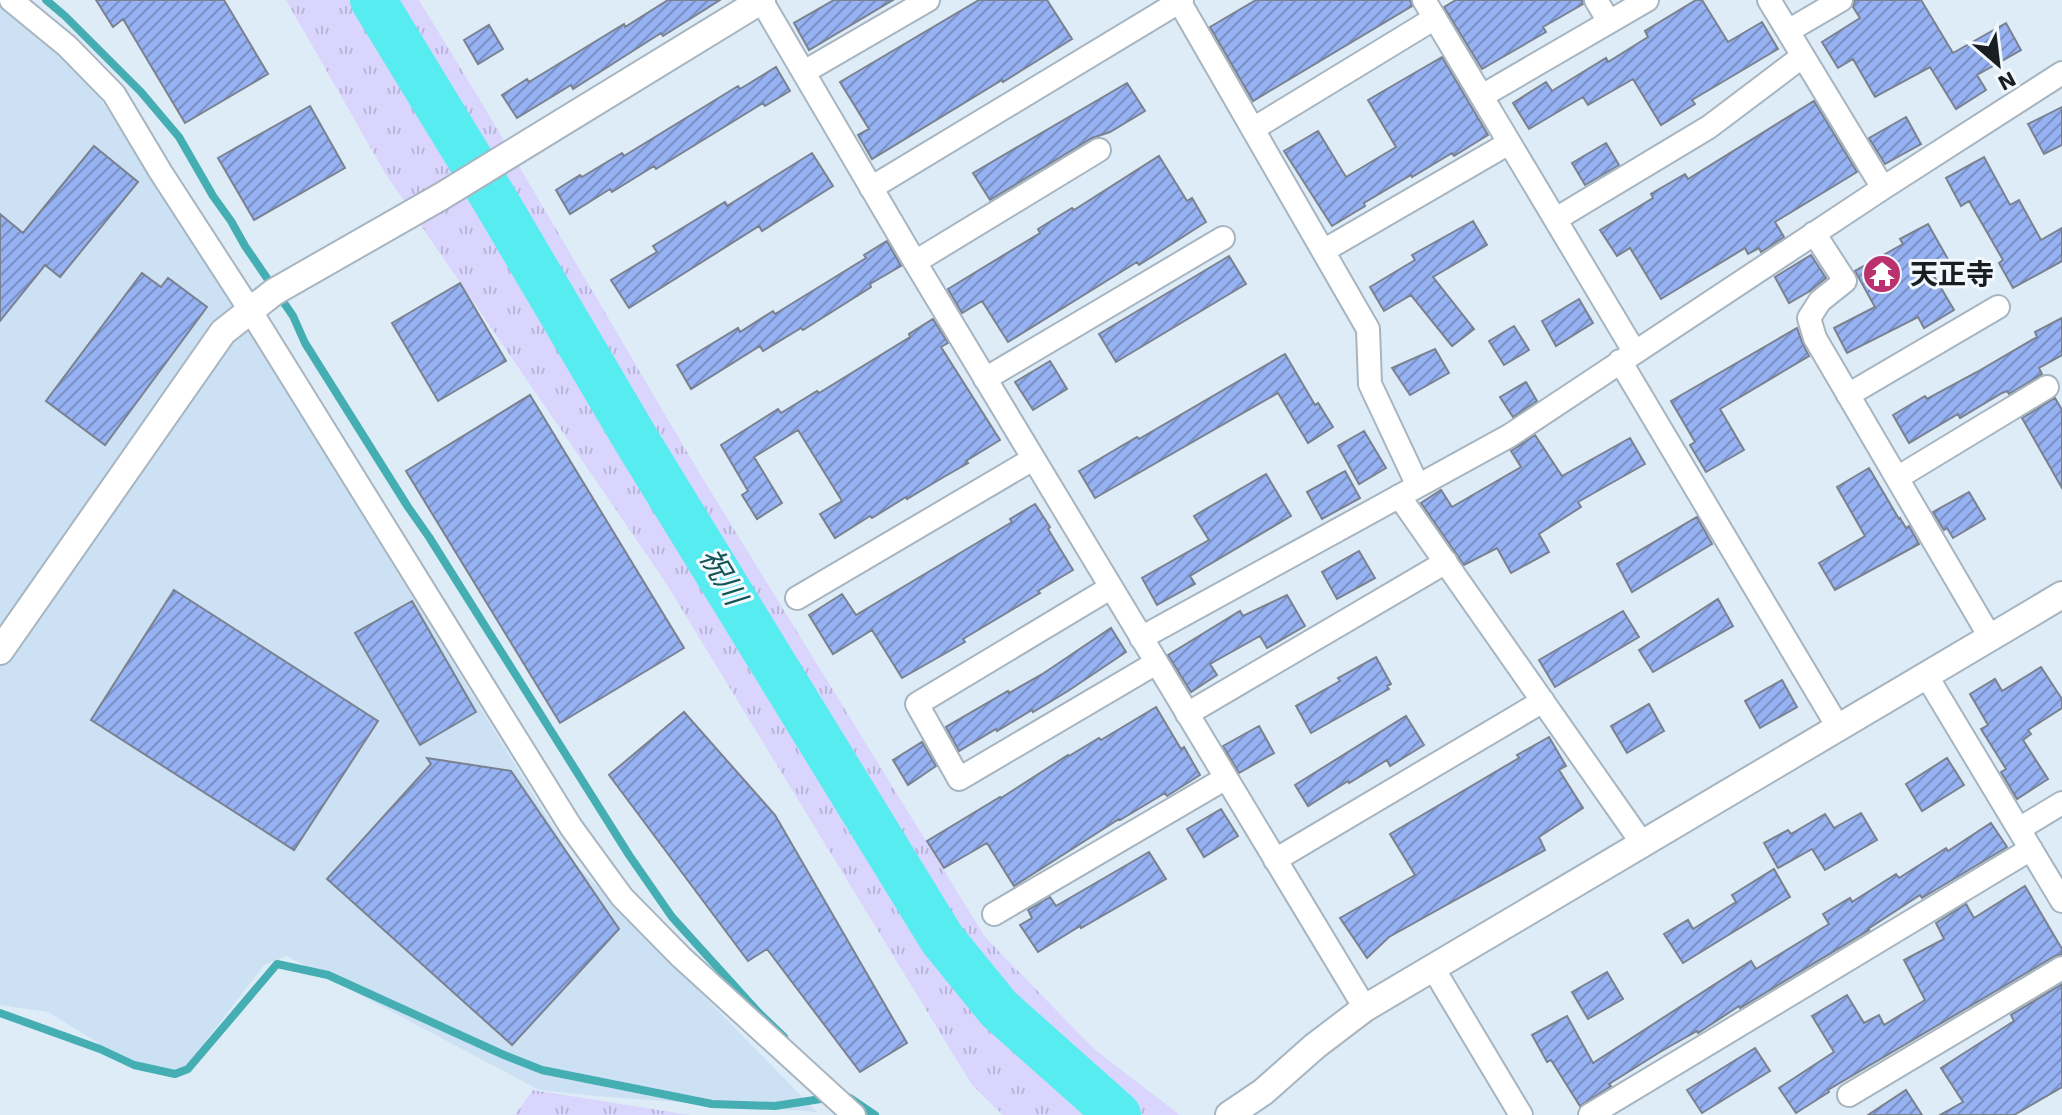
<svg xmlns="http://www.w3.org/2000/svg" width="2062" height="1115" font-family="'Work Sans','Noto Sans JP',sans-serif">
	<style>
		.built { fill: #cce1f3 }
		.grass { fill: url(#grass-tufts) }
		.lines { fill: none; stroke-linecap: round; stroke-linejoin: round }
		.stream { stroke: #44aeb2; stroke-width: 8 }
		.river { stroke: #57ecef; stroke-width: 46 }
		.building { fill: url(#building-hatch); stroke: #7a818f; stroke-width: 2 }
		.minor-casing { stroke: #a7b5c0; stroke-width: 26 }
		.tertiary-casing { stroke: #a7b5c0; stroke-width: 30 }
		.minor { stroke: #fff; stroke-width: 22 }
		.tertiary { stroke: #fff; stroke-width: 26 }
		.labels { text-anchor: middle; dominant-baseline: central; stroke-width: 6; stroke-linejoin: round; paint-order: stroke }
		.poi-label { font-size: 28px; font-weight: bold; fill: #191e22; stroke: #f2f8fd; text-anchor: start }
		.water-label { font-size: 30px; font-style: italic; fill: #135455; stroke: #f2f8fd }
	</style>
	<defs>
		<pattern id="grass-tufts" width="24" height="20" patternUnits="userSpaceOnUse" patternTransform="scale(2)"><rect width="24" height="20" fill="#d9d5fd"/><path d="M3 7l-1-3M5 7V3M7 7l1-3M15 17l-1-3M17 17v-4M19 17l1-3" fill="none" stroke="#bab6d9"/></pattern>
		<pattern id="building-hatch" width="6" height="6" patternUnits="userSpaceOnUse" patternTransform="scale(2)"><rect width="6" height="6" fill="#96b2f3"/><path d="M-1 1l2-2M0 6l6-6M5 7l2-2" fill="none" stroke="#7a90c4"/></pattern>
	</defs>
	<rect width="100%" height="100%" fill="#deecf8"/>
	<path class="built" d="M0,7L77,62L260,348L577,866L817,1112L595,1096L539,1090L287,956L264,965L182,1072H145L48,1012L0,1005Z"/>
	<path class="grass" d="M286,0H419L483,105L700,474L985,937L1094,1049L1180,1115H1003L972,1085L664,580L385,173Z
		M533,1090L690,1115H515Z"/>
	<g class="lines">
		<path class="stream" d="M46,0L65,16L141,92L179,137L213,196L231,221L245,246L293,316L305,343L408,507L429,537L629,855L672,917L758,1012L784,1037
			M0,1013L100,1049L134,1065L175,1074L188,1069L277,964L328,975L504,1055L542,1070L712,1104L775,1106L821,1099
			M850,1098L875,1115"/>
		<path class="river" d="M373,0L495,200L635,438L942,939L999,1009L1118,1115"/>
	</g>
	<path class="building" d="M96,0H224L268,74L185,123L123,19L113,27Z
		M668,0H720L663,36L661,33L573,89L571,85L517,118L502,95L527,79L529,82L624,24L625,27Z
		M834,0H893L809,50L794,23Z
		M979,0H1047L1072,39L1003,82L1002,80L872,159L858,135L869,129L840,82Z
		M1256,0H1410L1412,6L1253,101L1210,27Z
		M1456,0H1582L1583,4L1543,27L1546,32L1482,69L1444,7Z
		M1696,0H1702L1728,42L1762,22L1778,49L1692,100L1695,104L1661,125L1633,79L1588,105L1583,97L1529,129L1513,103L1546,82L1552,91L1606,58L1608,62L1648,37L1645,31Z
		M1855,0H1921L1953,53L2006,23L2021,50L1977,75L1986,90L1956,109L1930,67L1875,97L1853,59L1838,68L1822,42L1860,18L1853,7Z
		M489,25L503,49L478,64L464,40Z
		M1442,57L1488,135L1454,156L1452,153L1412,177L1411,175L1364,203L1365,206L1332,226L1284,151L1318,131L1346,177L1396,147L1368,100Z
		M776,67L790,91L765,106L763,103L656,169L654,166L612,192L610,189L570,214L556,190L580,175L582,177L622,153L624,156L738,86L740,89Z
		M1127,83L1145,111L1110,132L1092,138L990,200L973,173Z
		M1814,101L1857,172L1775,222L1784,237L1761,252L1759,248L1748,254L1745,248L1661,299L1630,248L1617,256L1600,230L1653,198L1651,194L1685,174L1688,179Z
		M310,106L345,168L254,220L218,158Z
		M2062,107V145L2044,154L2028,124Z
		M1906,117L1921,144L1885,164L1869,138Z
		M1606,143L1619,165L1585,185L1572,163Z
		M94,146L138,182L60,277L45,265L0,321V214L23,233Z
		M812,153L833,186L762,231L759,226L629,308L611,280L657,252L653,246L725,202L727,206Z
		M1159,156L1187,201L1192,198L1206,222L1139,265L1137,262L1008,342L982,301L962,313L948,289L1040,233L1038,229L1072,208L1074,210Z
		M1984,157L2010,205L2019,200L2041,240L2062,228V261L2013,288L1999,263L2003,260L1969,201L1961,206L1946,178Z
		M1473,221L1487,245L1433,277L1474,329L1452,346L1411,295L1384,311L1370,287L1415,260L1412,255Z
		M1928,224L1949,261L1931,271L1954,310L1924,328L1918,317L1847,353L1834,328L1875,307L1855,271L1903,244L1900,239Z
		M887,241L901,266L870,284L871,287L803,330L801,328L763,351L760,346L691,389L677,365L738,328L740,332L773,311L775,314L866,258L864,255Z
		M1811,255L1826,278L1810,291L1789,303L1775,277Z
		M1229,256L1246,284L1116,362L1099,334Z
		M142,273L161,287L168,278L207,307L105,445L46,401Z
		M460,283L506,361L438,401L392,323Z
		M1579,299L1593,323L1556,346L1542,321Z
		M2062,318V355L2039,368L2042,374L2009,394L2007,391L2002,393L1960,418L1958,414L1909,443L1893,415L1925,396L1927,399L1977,372L2037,337L2035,332Z
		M933,319L948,343L941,347L1000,440L966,461L968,463L942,478L907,499L906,497L872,518L870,516L835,538L820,514L842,501L798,430L754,457L782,503L757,519L742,495L748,491L721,445L778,409L781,413L817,391L819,393L910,337L909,334Z
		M1514,326L1529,350L1504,365L1489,341Z
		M1797,328L1802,342L1809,356L1720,409L1744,450L1706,472L1690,445L1695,442L1671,401Z
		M1435,349L1449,373L1410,395L1392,368Z
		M1285,354L1315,405L1318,403L1333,427L1308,443L1278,393L1095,498L1079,471L1137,437L1139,439Z
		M1050,361L1067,389L1033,410L1015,382Z
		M1526,382L1537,401L1513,417L1500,397Z
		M530,395L684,648L560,723L406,471Z
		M2055,398L2062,410V488L2022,418Z
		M1364,431L1386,468L1359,484L1338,446Z
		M1535,435L1562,476L1630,438L1645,464L1578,502L1581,507L1539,534L1549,552L1511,573L1497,548L1464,565L1421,503L1441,490L1452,507L1521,467L1511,451Z
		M1869,468L1899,519L1900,518L1906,528L1909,526L1919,544L1835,590L1819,563L1865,536L1837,487Z
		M1345,471L1360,498L1322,519L1307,492Z
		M1266,474L1291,516L1190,576L1195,584L1157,605L1142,578L1209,540L1194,516Z
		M1969,492L1985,519L1953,538L1947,528L1944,530L1933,512Z
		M1035,504L1050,527L1048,529L1073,570L1038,591L1040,593L963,639L965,642L902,678L872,630L833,654L809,615L842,594L856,615L1012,522L1010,519Z
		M1697,517L1712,544L1632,592L1617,564Z
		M1359,551L1375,578L1337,599L1322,572Z
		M174,590L378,721L294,850L91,720Z
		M1287,595L1305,626L1267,648L1260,636L1210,664L1217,675L1191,692L1168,655L1240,611L1243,616Z
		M1718,599L1733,626L1653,672L1639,650Z
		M412,601L476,712L420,745L355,633Z
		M1623,611L1639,637L1555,687L1539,660Z
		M1111,628L1126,652L1068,691L1033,712L1032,710L997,731L996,729L959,751L946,727L1008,691L1009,693L1044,673Z
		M1376,657L1391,684L1387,686L1389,689L1311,733L1296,706L1340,681L1338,678Z
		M2041,667L2062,699V708L2028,730L2031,734L2023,740L2048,779L2017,799L2001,772L2006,769L1981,729L1988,725L1970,694L1995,679L2002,691Z
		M1782,680L1797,707L1760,728L1745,701Z
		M1649,704L1664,731L1627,753L1611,726Z
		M1156,707L1181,749L1184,747L1200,775L1167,796L1165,793L1120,820L1119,819L1014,886L987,843L944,868L927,841L1000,797L1001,798L1068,755L1069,756L1099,738L1101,740Z
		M684,712L775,815L907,1043L860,1072L767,949L748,961L609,775Z
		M1406,716L1424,745L1390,766L1387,760L1349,783L1348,781L1308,806L1295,785Z
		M1259,726L1274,753L1239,773L1223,746Z
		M1549,737L1566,766L1559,770L1583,808L1539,837L1545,850L1389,937L1367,958L1340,918L1415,875L1390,834L1519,758L1517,755Z
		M922,742L936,766L908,785L893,760Z
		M427,758L511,771L619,929L512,1045L327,879L431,764Z
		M1947,758L1964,785L1922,811L1906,784Z
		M1221,809L1238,836L1204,857L1187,829Z
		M1861,813L1877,840L1825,870L1812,849L1778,868L1764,843L1788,830L1791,834L1825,814L1834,828Z
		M1991,823L2007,847L1922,898L1920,895L1868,929L1869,930L1740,1008L1739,1006L1698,1033L1697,1031L1660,1052L1609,1084L1611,1086L1580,1106L1551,1060L1547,1062L1532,1035L1567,1016L1593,1063L1751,961L1756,969L1829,924L1823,914L1850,898L1852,902L1896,874L1899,878L1946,848L1948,851Z
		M1149,852L1166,879L1081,928L1080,926L1038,952L1020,925L1032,918L1028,910L1050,897L1056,906Z
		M1774,869L1790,897L1683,963L1664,934L1688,920L1693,929L1736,902L1732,895Z
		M2025,886L2062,949V954L2055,956L1828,1090L1829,1092L1796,1113L1779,1088L1834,1052L1812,1016L1847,995L1864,1023L1879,1015L1884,1025L1925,1000L1904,960L1944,939L1936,923L1966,904L1974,918Z
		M1607,972L1623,999L1588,1019L1572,992Z
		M2062,984V1087L2014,1115H1940L1963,1102L1941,1068L2014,1021L2011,1015Z
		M1755,1048L1770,1071L1702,1113L1687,1090Z
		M1906,1090L1922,1115H1868Z"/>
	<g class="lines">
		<g class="minor-casing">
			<path id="minor" d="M11,0L67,46L114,94L160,171L250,310L571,827L622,897L681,957L854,1115
				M761,0L915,262L1365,1008
				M1424,0L1634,351
				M1596,0L1609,22
				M1769,0L1883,188
				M1179,1L1368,329L1370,384L1418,486
				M1788,31L1841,0
				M804,72L928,0
				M1482,96L1647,0
				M1253,129L1435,18
				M871,188L1182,0
				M1556,219L1709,127L1803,56
				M1814,233L1845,281L1820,301L1809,318L1815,338L1990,637
				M1323,251L1509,143
				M915,262L1099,150
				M1620,361L1838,727
				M985,379L1223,238
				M1848,395L1998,307
				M1897,478L2047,387
				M1399,496L1642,843
				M1110,588L917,704L959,779L1156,663
				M797,598L1033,459
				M1141,638L1509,436L1883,188L2062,73
				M1926,675L2062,901
				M1187,714L1446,562
				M2019,829L2062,803
				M1275,860L1543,701
				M994,914L1226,778
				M1433,968L1521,1115
				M1849,1095L2062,968
				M1590,1115L2031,849"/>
		</g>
		<g class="tertiary-casing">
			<path id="tertiary" d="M0,651L223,332L274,292L442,196L762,0
				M1229,1115L1263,1092L1315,1046L1365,1008L2062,595"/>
		</g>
		<use href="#minor" class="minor"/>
		<use href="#tertiary" class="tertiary"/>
	</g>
	<defs>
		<g id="temple-disc" transform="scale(2)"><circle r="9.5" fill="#ba316d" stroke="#f2f8fd"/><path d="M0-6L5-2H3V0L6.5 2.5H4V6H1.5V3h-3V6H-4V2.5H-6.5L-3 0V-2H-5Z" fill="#fff"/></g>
	</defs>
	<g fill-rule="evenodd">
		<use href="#temple-disc" x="1882" y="274"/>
	</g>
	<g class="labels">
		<g class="poi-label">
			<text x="1910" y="274">天正寺</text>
		</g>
		<g class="water-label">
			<text transform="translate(723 576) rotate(59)">祝川</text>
		</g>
	</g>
	<g transform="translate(1998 64) rotate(152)" stroke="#f2f8fd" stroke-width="6" paint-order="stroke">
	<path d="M0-6L14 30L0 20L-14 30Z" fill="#191e22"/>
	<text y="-12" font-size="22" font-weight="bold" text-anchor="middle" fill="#191e22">N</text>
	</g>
</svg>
